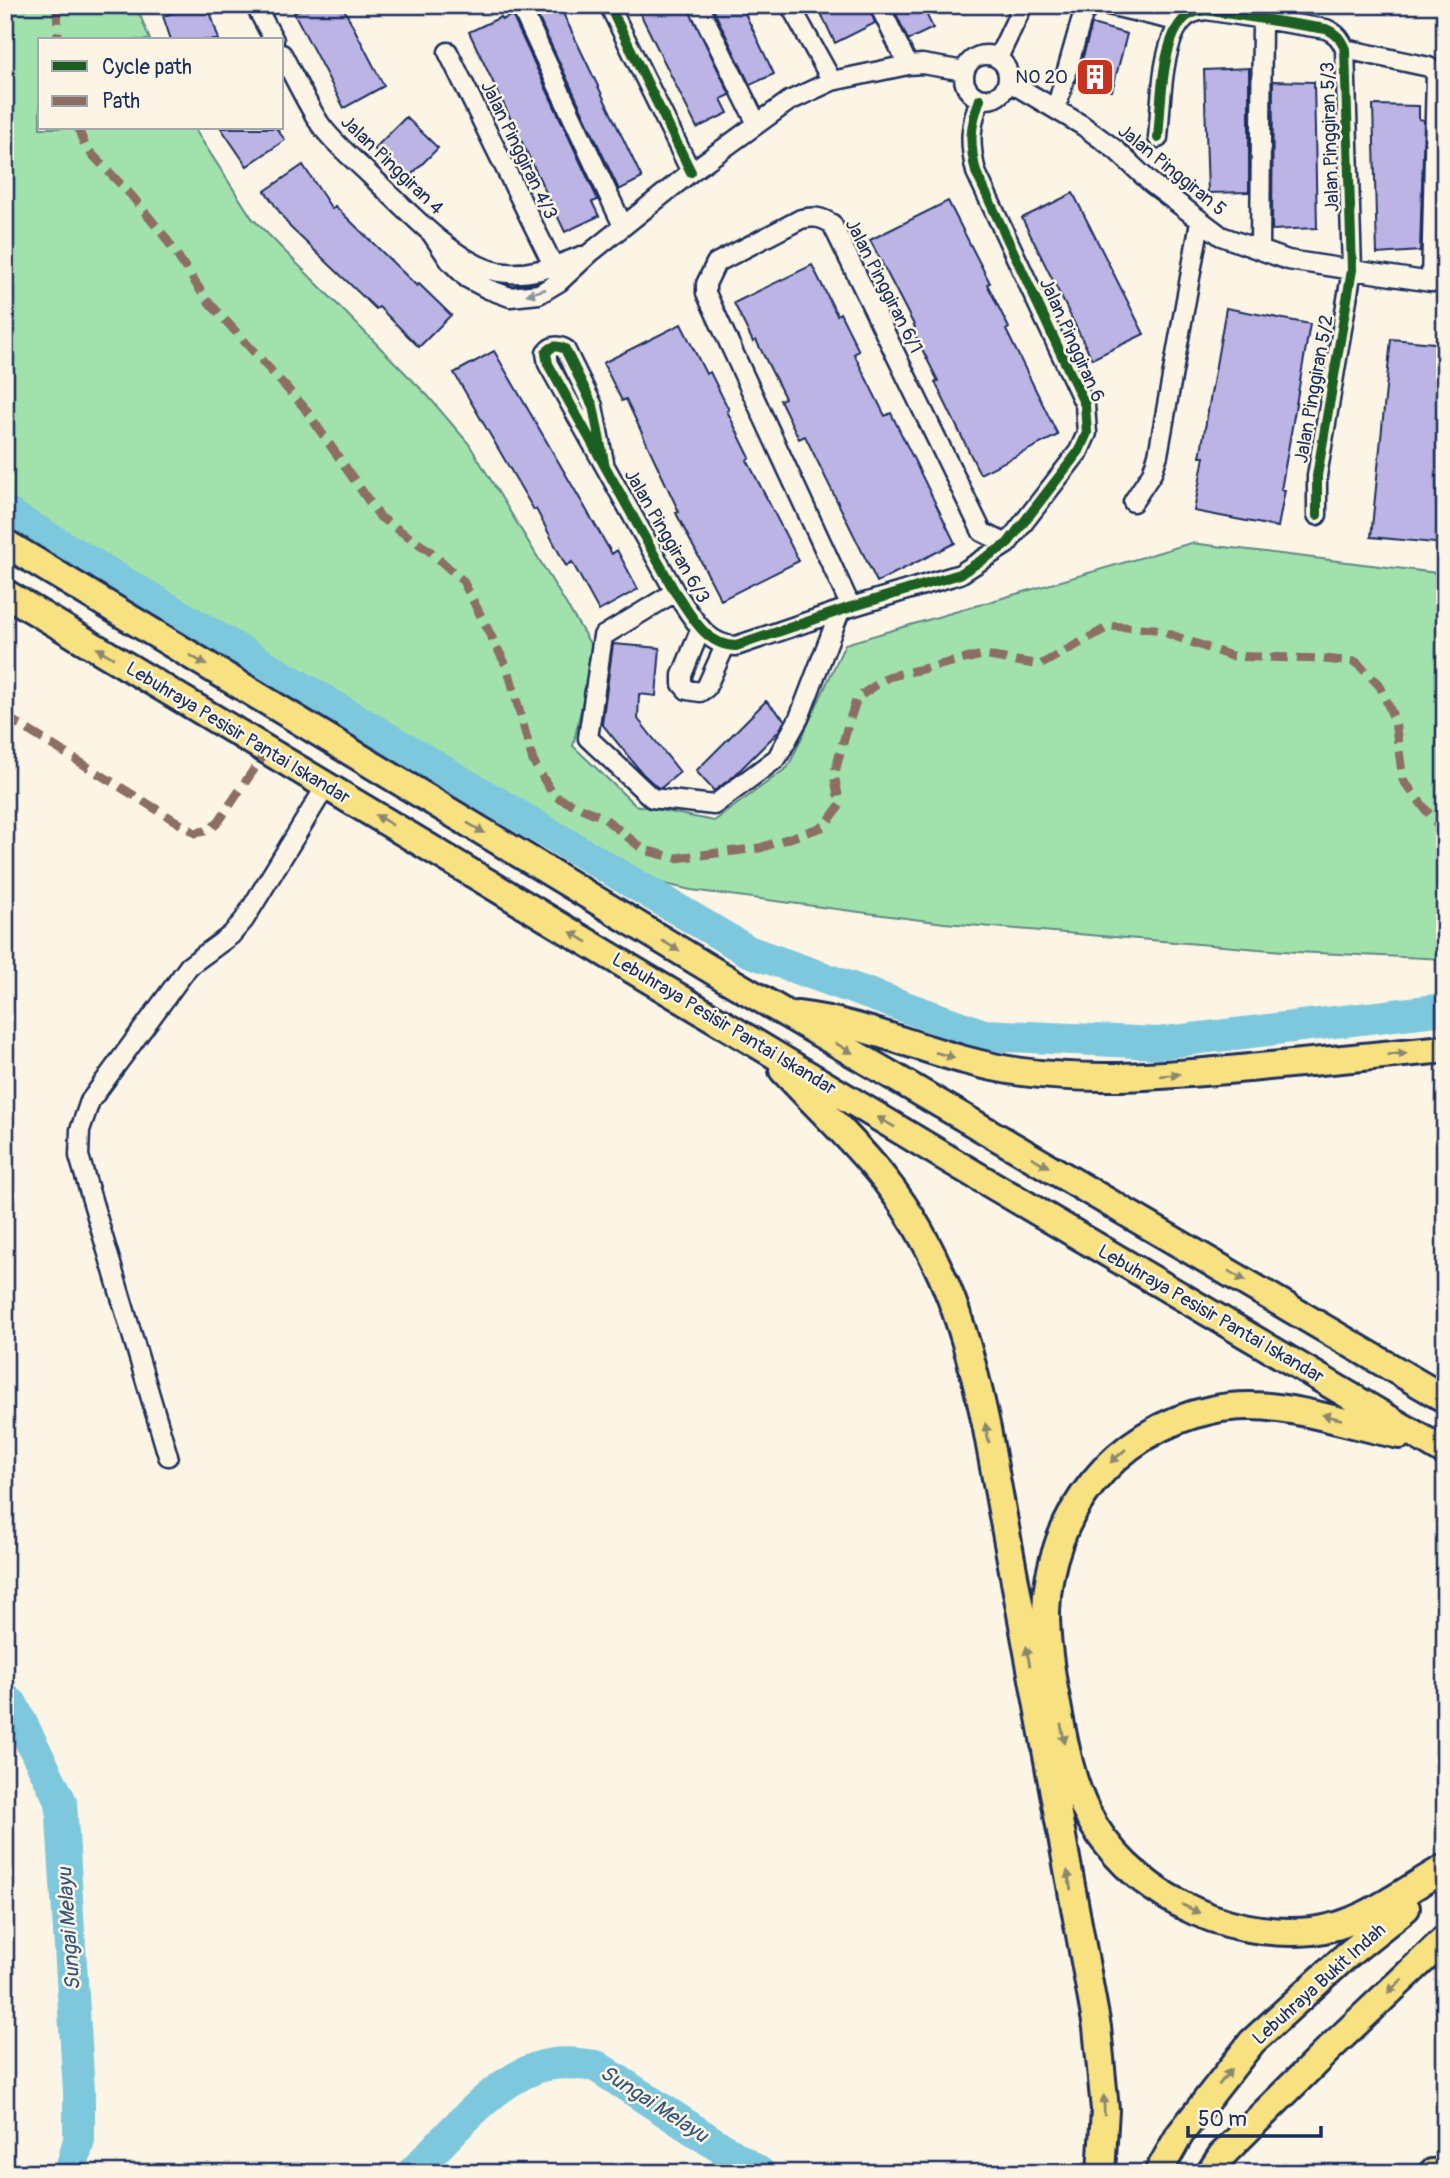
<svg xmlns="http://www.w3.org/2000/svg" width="1450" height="2178" font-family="Pangolin,sans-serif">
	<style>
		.green { fill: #a1e2ac; stroke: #5e8885; stroke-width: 2 }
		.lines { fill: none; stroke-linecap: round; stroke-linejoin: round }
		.river { stroke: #7dc8dd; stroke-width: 32 }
		.building { fill: #bcb4e5; stroke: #1b2f5e; stroke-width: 2 }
		.minor-casing { stroke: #1b2f5e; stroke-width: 23 }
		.highway-casing { stroke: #1b2f5e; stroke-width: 32 }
		.minor { stroke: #fcf5e5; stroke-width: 18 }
		.highway { stroke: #f8e181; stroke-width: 26 }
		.quiet { stroke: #8d6e63; stroke-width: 9; stroke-dasharray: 18 9; stroke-linecap: butt }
		.cycleway-casing { stroke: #fcf5e5; stroke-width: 15 }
		.cycleway { stroke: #1b5e20; stroke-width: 10 }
		.oneway { fill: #8c92a2 }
		.oneway2 { fill: #8a8870 }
		.labels { text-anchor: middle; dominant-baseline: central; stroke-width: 5; stroke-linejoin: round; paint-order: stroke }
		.poi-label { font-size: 19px; fill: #1b2f5e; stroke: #fcf5e5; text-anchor: end }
		.street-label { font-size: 19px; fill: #1b2f5e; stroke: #fcf5e5 }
		.water-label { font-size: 21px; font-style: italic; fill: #34557e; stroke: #fcf5e5 }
	</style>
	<rect width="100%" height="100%" fill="#fcf5e5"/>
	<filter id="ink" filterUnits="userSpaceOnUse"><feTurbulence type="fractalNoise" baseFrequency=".0143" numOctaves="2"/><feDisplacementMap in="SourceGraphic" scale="14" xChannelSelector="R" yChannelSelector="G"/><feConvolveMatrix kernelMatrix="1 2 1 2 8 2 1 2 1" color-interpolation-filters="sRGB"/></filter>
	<g filter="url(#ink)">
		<path class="green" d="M5,5H136L150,40H40V128H194L252,218L428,396L469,444L594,650L573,746L635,805L714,821L788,767L845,644L1191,543L1445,574V959L1296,952L944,923L691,890L643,879L557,834L5,499Z"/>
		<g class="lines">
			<path class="river" d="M5,512L748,951L984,1035L1158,1043L1445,1009
				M5,1699L12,1704L61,1802L79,2092V2140L70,2173
				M412,2173C446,2139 491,2084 536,2068C556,2061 576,2063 596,2066L760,2173"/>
		</g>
		<path class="building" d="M199,5H208L219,40H171L163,16Z
			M308,5H342L384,86L344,108L294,13Z
			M559,5L642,178L619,190L533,6Z
			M636,5H687L730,95L721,99L728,113L697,128Z
			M711,5H741L774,74L750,85Z
			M817,5H868L875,23L835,43Z
			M892,5H922L933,28L908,40Z
			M512,15L598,200L592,202L599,216L565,232L469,32L501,17L502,20Z
			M1092,24L1127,34L1112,91L1076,82Z
			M1249,68V192L1208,193L1204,70Z
			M1273,81L1314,82L1317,228L1272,230Z
			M1373,105L1419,106V119L1424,120L1420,251L1377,254Z
			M406,117L438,148L406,180L374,149Z
			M221,128H276L285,140L247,166Z
			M303,165L332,209L335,206L417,286L419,284L451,315L419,347L379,307L376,309L290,227L265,191Z
			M1073,193L1144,334L1092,359L1022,218Z
			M948,201L990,283L987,284L1009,328L1006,330L1058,435L980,474L935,382L938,381L912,329L915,327L870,240Z
			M812,265L837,315L840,313L859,351L854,354L885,416L891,413L955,543L877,582L805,436L799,439L780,400L785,398L756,340L753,342L734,303Z
			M1226,308L1310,324L1281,490H1285L1278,527L1194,511L1204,457H1200Z
			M681,324L706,374L710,372L729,410L727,411L750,458L747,460L799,561L721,600L676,513L679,512L626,399L622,401L603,363Z
			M1391,339L1445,344V544L1371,537Z
			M494,351L612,554L617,550L638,589L599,611L572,562L566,566L536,509L534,510L454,373Z
			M613,644L660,648L656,696L639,694L638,719L680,772L661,788L657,787L642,773L602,724Z
			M766,701L785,720L779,731L734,776L714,791L696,771Z"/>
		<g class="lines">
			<g class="minor-casing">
				<path id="minor" d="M255,5L274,40
					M520,5L623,226
					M609,5L691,172
					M698,5L757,124
					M790,5L832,81
					M879,5L908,65
					M1108,5L1181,22
					M1345,49L1429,67L1436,74L1431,282
					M448,52L554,267
					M282,54C294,77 306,102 320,124C334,144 355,160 372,177C404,207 455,264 498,272C527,277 554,267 581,256
					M964 77a22 22 0 1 1 44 0a22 22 0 1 1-44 0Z
					M998,58L1023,5
					M1008,81L1082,125L1116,150L1151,183L1221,236L1288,260L1431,282H1445
					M1056,109L1083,14L1092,5
					M1158,138C1161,107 1161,45 1182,21C1188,13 1197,11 1206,10L1326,29C1337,34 1340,38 1345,49L1352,270L1317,476V515
					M432,234L450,261L467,278L488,289L510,297L539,294L559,282L590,253L691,172L789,101L832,81L908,65L922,64L965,71
					M1260,250L1262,20
					M604,462L593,406L565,349C557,345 552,345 546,353L548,364L675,592C691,614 705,646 736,646L851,607L960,574L1007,544L1079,451L1087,433L1085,405L976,172C969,143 970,126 980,99
					M1133,502L1152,473L1158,455L1200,222
					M675,592L603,636L588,738L652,798L714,805L777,758L799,718L840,611
					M851,607L706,293V284L716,263L801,219C814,216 821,217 832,224L982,532L1007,544
					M701,628L682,675V684L687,690L700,692L706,688L725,646
					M168,1456L79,1156L80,1130L90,1101L189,966L231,935L244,920L326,786"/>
			</g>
			<g class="highway-casing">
				<path id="highway" d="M5,543L730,981L1445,1399
					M5,593L945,1157L1445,1452
					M797,1015C875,1024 944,1062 1022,1072C1098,1082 1173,1075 1249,1068C1315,1061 1380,1055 1445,1049
					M783,1070C817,1107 854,1140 885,1180C944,1255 968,1337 987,1429L1097,2027L1105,2110L1101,2173
					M1400,1435C1337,1423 1276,1396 1211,1410C1115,1430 1048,1515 1046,1612C1046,1643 1051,1674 1057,1705C1064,1741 1070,1778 1086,1811C1126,1891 1223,1940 1312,1931C1364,1925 1401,1892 1445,1868
					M1158,2173L1180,2134L1252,2042L1346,1956L1406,1908
					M1210,2173L1222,2155L1330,2048L1445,1939
					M1432,2173L1445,2172"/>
			</g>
			<use href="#minor" class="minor"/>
			<use href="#highway" class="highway"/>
			<path class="quiet" d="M57,5L58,40
				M78,128L86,148L131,195L165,237L206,299L303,406L380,517L431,552L463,581L508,669L533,761L554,796L604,818L644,850L676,858L760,848L825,826L840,805L834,775L848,725L857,698L888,677L982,655L1040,665L1110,626L1155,629L1231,656L1323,659L1356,662L1380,686L1395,721L1403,780L1437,824L1445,828
				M5,716L195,833L210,830L219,821L267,750"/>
			<g class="cycleway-casing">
				<path id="cycleway" d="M609,5L691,172
					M1158,138C1161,107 1161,45 1182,21C1188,13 1197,11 1206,10L1326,29C1337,34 1340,38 1345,49L1352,270L1317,476V515
					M604,462L593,406L565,349C557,345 552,345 546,353L548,364L675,592C691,614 705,646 736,646L851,607L960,574L1007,544L1079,451L1087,433L1085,405L976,172C969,143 970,126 980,99"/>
			</g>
			<use href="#cycleway" class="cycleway"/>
		</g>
		<defs><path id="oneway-solid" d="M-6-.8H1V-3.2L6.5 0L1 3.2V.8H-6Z" transform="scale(1.75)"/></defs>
		<use class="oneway" href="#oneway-solid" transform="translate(536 292) rotate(164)"/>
		<g class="oneway2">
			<use href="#oneway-solid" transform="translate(105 653) rotate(-149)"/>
			<use href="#oneway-solid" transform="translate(198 660) rotate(31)"/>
			<use href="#oneway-solid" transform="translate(384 820) rotate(-149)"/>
			<use href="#oneway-solid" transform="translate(476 828) rotate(31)"/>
			<use href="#oneway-solid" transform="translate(579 937) rotate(-149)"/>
			<use href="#oneway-solid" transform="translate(671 946) rotate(31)"/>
			<use href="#oneway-solid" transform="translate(844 1048) rotate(30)"/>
			<use href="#oneway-solid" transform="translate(1397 1054) rotate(-5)"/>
			<use href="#oneway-solid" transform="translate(945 1055) rotate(16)"/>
			<use href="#oneway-solid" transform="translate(1170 1075) rotate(-5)"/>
			<use href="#oneway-solid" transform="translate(886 1122) rotate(-149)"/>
			<use href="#oneway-solid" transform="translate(1040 1162) rotate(30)"/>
			<use href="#oneway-solid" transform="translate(1237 1276) rotate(31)"/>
			<use href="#oneway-solid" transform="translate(1332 1417) rotate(-166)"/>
			<use href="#oneway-solid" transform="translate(987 1433) rotate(-101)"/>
			<use href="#oneway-solid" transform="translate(1118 1456) rotate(139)"/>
			<use href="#oneway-solid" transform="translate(1028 1656) rotate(-100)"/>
			<use href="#oneway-solid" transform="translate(1063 1734) rotate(78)"/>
			<use href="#oneway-solid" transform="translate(1069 1880) rotate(-100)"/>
			<use href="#oneway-solid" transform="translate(1191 1909) rotate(26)"/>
			<use href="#oneway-solid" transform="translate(1395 1986) rotate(137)"/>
			<use href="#oneway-solid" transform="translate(1225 2077) rotate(-52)"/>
			<use href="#oneway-solid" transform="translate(1104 2105) rotate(-92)"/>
		</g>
	</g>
	<defs>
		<g id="building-square" transform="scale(2.0125)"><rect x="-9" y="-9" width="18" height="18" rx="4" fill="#c8321e" stroke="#fcf5e5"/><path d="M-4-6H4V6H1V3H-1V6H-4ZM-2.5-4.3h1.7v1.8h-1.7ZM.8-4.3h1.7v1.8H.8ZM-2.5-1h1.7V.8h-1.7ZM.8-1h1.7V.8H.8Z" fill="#fff"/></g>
	</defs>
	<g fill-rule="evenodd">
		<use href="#building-square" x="1095" y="77"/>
	</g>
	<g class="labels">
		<g class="poi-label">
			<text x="1068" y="77">NO 20</text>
		</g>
		<g class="street-label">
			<text transform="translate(1330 137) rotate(-92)">Jalan Pinggiran 5/3</text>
			<text transform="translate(519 150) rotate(64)">Jalan Pinggiran 4/3</text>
			<text transform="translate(392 165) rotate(44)">Jalan Pinggiran 4</text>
			<text transform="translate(1172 170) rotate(39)">Jalan Pinggiran 5</text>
			<text transform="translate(884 286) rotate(63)">Jalan Pinggiran 6/1</text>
			<text transform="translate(1072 340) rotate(66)">Jalan Pinggiran 6</text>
			<text transform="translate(1314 389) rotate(-80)">Jalan Pinggiran 5/2</text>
			<text transform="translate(667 536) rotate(60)">Jalan Pinggiran 6/3</text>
			<text transform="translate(238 733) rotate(31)">Lebuhraya Pesisir Pantai Iskandar</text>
			<text transform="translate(724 1024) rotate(31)">Lebuhraya Pesisir Pantai Iskandar</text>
			<text transform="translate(1211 1314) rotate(30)">Lebuhraya Pesisir Pantai Iskandar</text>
			<text transform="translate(1319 1984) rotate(-42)">Lebuhraya Bukit Indah</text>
		</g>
		<g class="water-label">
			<text transform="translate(69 1929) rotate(-94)">Sungai Melayu</text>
			<text transform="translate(654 2104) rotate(33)">Sungai Melayu</text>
		</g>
	</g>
	<rect width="1450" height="2178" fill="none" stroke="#fcf5e5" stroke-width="28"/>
	<rect x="14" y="14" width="1422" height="2150" fill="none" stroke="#1b2f5e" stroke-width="2.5" filter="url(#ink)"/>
	<rect x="38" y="38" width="245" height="91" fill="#fcf5e5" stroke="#a2a6af" stroke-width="2"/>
	<rect x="52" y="61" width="35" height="10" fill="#1b5e20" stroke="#a2a6af" stroke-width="2"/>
	<text x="102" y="74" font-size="21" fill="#1b2f5e">Cycle path</text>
	<rect x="52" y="96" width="35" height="10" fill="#8d6e63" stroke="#a2a6af" stroke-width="2"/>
	<text x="102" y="108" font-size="21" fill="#1b2f5e">Path</text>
	<path d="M1188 2126v10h133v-10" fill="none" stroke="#1b2f5e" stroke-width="3.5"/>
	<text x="1198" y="2126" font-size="21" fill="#1b2f5e" stroke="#fcf5e5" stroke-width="5" paint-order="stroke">50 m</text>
</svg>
